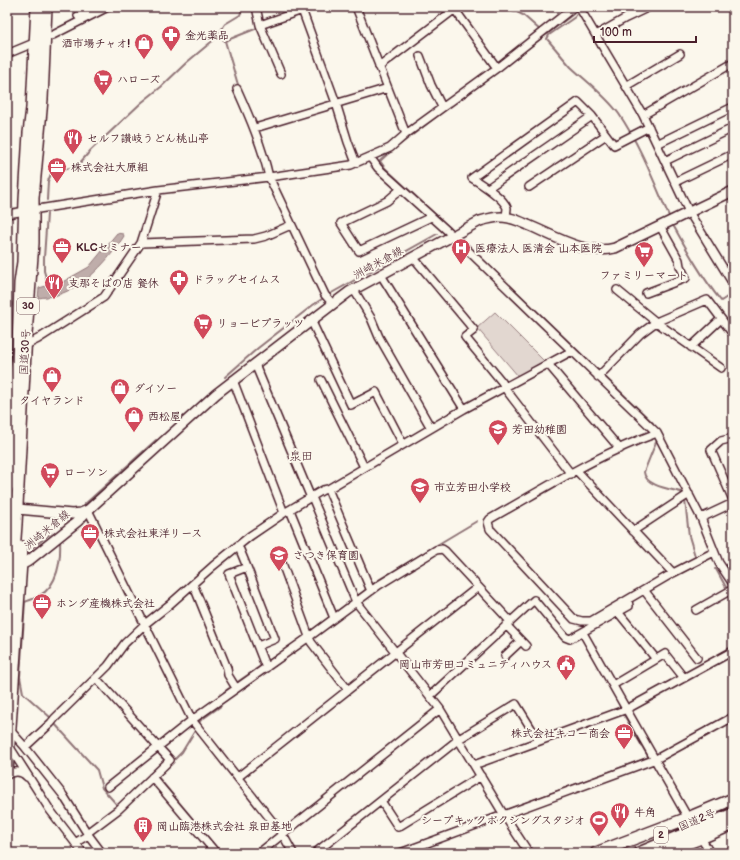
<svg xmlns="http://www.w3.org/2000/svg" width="740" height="860" font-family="'Balsamiq Sans','Klee One',sans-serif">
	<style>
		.green { fill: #e2d7d0; stroke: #967b7e }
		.water { fill: #bfadaa; stroke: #907477 }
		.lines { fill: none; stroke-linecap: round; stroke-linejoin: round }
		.stream { stroke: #907477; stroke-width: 2 }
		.minor-casing { stroke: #4a1f2b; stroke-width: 10 }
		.major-casing { stroke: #4a1f2b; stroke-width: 12 }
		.highway-casing { stroke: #4a1f2b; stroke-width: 14 }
		.minor { stroke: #fbf7ec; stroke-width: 7 }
		.major { stroke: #fbf7ec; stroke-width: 9 }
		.highway { stroke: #fbf7ec; stroke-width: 11 }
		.labels { text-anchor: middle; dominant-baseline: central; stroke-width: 4; stroke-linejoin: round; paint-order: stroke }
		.shield { fill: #fbf7ec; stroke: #7f6065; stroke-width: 1 }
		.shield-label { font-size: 10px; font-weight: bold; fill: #4a1f2b }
		.poi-label { font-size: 11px; font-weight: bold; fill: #4a1f2b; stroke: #fbf7ec; text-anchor: start }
		.street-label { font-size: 11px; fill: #4a1f2b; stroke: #fbf7ec }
		.neighbourhood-label { font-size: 12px; fill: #4a1f2b; stroke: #fbf7ec }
	</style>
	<rect width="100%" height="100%" fill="#fbf7ec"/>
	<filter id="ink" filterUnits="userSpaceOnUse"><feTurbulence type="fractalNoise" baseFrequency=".025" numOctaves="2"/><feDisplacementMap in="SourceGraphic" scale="8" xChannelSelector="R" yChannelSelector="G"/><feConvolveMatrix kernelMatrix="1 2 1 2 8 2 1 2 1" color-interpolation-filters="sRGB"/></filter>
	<g filter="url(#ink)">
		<path class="green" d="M495,312L544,361L518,376L477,328Z"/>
		<path class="water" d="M117,233L123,234L124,236C109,260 85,287 57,295C51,297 44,297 38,298L39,288L46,286L59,284L89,267Z"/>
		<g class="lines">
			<path class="stream" d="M506,7L523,15L541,31
				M583,7L578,12L575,17L549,35L547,39C555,48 563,58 571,67C587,82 606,96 619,114C640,145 654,182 669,216
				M313,9L319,7
				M218,35L225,41L260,27
				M225,41L239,88
				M502,68L572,15L579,8
				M398,146L466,94
				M391,151L380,161L385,168L450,228
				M47,200L48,181L51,174L56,171L75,167L79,164L91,150L141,103L161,87L186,63L216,38L225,24L240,15L243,7
				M47,214L44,258V271L49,287
				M673,225C688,252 702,277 721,301L733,293
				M478,255L600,372
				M7,294H8
				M328,295L437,234
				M603,375L653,423
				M225,377L258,348L313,305L325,297
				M656,442L644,472C645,486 670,489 681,492L683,496
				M317,497L325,493
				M685,500L689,536L695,556
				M85,504L156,440
				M241,548L268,528
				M26,553L51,533
				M225,561L237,551
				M715,569H716L733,600
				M356,597L380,579L477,521
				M150,625L169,609
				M310,632L352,600
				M236,683L306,635
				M224,692L232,686
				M626,714L624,715L649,758
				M50,719L51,718L23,693L20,677L25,602C29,600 35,599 39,596C58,586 61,560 60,541
				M55,722L54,723L97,770L102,788L118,806
				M199,723L201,720L221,706
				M172,762L182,752L196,729
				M653,763L661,778
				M156,777L157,776L221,853
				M504,811L649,757
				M509,815L526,842
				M436,836L500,812
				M429,846L432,853
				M704,850L705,853
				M390,853L400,849"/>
			<g class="minor-casing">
				<path id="minor" d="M256,7L260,25L281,74
					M301,7L336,103L348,142L356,163
					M356,7L406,134
					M453,7L497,68
					M579,7L643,115L689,212L733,284
					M78,16L96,7
					M260,25L311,7
					M596,35L626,18L649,7
					M7,54L53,35L108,7
					M420,56L431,85L442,107
					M379,67L455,9
					M626,86L680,54
					M237,89C250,118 262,146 269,177L325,295L333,304
					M643,115L733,63
					M255,128L388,88
					M657,144L733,107
					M370,157L378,168L452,235L657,433L701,518L719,563L733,584
					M665,161L733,128
					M675,182L733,154
					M529,187L606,135
					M488,188L592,116
					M401,189L387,201L341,223L359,251L431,217
					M7,214L158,190L269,177L351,165L390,148L406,134L497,68L574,7
					M506,218C506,215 507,210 507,208C503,197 481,184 472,178L578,102L592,116L614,145L649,127
					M141,243L254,239L266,236L291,225
					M413,257L474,330L465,337L502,382L507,391L571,474
					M381,275L464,409
					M354,290L371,318L379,337L431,428
					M617,290L656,322L721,368
					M646,293L686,278L680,266L679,260L660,226
					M311,320L351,405L376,392L403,444
					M22,347L38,339L104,297L141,243L158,190
					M691,347L721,319
					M255,364L311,498
					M548,364L620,449
					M598,377L640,334L656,322L707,300L732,333L733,332
					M233,380L284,513
					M321,380L364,467
					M657,433C598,454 544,489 490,519L488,522L490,529L574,619L582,621H591L673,573L714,552
					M733,438L721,441L711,450L733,500
					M577,471L673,573
					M328,489L371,591
					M312,497L356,602L440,709L504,815L529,853
					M88,510L192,720L283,835L293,853
					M290,510L334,618
					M701,518L733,503
					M633,531L689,494
					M237,546L240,550L247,567L275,639L258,646
					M282,563L311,642L348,690
					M247,567L229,574L266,668
					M193,584L227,668L228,675L236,688
					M644,590L697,658
					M696,610L733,589
					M618,612L656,659
					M506,625L526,646
					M583,633L688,818
					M505,656L521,641
					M96,678L158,747L108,787
					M613,685L665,654L684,678
					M430,696L534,600L565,637L570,639L629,606L628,600
					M9,729L25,747L63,795L87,833L102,853
					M9,746L50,810L83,853
					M25,747L51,723L55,718L108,666L125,643L145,624L169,605L213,566L250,536L284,513L323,490L328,489L464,409L572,351
					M474,765L627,709L733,651
					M7,775C14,771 21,770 27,777
					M152,777L216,853
					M238,777L478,587
					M381,801L398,827L481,776
					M87,833L119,809L170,760L158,747L192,720L309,637L379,585L436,550L442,549L445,551L510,621
					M701,838L710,853
					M75,843L88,835
					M259,853L440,709
					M315,853L459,739L516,704L539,741
					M400,853L656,759L733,717"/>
			</g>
			<g class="major-casing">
				<path id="major" d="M7,508L72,514L81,513L88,510L216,394L333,304L349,292L480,221C487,219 494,217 501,217C511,217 519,221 528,225C555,236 585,256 615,248L733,191
					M21,565L27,562L78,521L86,512"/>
			</g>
			<g class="highway-casing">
				<path id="highway" d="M7,487L18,349L20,283L23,262L25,200L29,133L32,108L37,7
					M7,650L16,524L26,334L33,243V198L42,99L46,7
					M7,772L22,547
					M596,853L688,818L733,799
					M639,853L733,814
					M661,853L701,838L733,824"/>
			</g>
			<use href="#minor" class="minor"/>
			<use href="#major" class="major"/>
			<use href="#highway" class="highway"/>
		</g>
	</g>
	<defs>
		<g id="pharmacy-pin" transform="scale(1)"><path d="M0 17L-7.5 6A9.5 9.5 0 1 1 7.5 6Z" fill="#d1495b" stroke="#fbf7ec"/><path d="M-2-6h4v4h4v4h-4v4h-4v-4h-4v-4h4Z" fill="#fff"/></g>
		<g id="shop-pin" transform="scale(1)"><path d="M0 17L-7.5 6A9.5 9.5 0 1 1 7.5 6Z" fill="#d1495b" stroke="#fbf7ec"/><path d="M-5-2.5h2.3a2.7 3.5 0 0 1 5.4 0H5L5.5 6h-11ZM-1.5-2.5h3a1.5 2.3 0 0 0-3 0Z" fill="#fff"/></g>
		<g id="supermarket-pin" transform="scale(1)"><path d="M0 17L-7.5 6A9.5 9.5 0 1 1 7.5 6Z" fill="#d1495b" stroke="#fbf7ec"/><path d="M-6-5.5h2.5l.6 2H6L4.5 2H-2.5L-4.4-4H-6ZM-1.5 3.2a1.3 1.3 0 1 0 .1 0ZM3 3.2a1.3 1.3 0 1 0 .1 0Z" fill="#fff"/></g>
		<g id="restaurant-pin" transform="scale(1)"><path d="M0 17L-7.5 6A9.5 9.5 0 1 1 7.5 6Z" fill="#d1495b" stroke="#fbf7ec"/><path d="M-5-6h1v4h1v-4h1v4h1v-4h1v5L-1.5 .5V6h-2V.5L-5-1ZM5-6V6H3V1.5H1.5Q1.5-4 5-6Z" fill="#fff"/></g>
		<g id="office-pin" transform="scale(1)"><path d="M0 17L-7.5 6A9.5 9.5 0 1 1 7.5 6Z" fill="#d1495b" stroke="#fbf7ec"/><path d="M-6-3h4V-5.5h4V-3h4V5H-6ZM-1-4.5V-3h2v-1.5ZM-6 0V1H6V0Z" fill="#fff"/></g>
		<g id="hospital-pin" transform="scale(1)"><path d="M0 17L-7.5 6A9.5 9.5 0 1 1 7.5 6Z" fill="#d1495b" stroke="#fbf7ec"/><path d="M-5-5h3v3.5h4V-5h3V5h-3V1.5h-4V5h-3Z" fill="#fff"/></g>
		<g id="school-pin" transform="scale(1)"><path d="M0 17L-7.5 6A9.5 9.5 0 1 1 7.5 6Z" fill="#d1495b" stroke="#fbf7ec"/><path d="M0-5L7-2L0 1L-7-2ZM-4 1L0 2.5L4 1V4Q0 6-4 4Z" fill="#fff"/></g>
		<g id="civic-pin" transform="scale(1)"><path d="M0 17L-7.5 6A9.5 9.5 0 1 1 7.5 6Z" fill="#d1495b" stroke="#fbf7ec"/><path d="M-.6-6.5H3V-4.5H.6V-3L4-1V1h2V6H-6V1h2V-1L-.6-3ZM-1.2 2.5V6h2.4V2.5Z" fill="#fff"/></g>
		<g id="stadium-pin" transform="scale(1)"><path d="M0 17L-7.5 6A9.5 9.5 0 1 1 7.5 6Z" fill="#d1495b" stroke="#fbf7ec"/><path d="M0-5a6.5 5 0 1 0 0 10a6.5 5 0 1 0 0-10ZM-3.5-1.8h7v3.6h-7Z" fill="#fff"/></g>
		<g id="building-pin" transform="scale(1)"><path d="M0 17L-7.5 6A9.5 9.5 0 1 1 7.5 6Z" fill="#d1495b" stroke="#fbf7ec"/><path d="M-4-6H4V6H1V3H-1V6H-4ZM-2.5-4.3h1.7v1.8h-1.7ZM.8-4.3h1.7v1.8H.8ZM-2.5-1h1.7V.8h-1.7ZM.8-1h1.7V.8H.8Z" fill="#fff"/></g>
	</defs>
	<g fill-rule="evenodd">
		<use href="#pharmacy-pin" x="171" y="35"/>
		<use href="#shop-pin" x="144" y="43"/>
		<use href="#supermarket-pin" x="103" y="79"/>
		<use href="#restaurant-pin" x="73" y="138"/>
		<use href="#office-pin" x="57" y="167"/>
		<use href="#office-pin" x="62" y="247"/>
		<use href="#hospital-pin" x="461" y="248"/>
		<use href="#supermarket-pin" x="644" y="251"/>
		<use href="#pharmacy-pin" x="179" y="279"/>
		<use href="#restaurant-pin" x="54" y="283"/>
		<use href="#supermarket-pin" x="203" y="323"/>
		<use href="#shop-pin" x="52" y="376"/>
		<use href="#shop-pin" x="120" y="388"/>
		<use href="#shop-pin" x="134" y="416"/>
		<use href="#school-pin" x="498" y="429"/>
		<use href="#supermarket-pin" x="50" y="472"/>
		<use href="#school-pin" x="420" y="487"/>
		<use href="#office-pin" x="90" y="533"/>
		<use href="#school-pin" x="279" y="555"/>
		<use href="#office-pin" x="42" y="603"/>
		<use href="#civic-pin" x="566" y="664"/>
		<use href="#office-pin" x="624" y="733"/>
		<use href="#restaurant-pin" x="620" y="812"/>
		<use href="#stadium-pin" x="599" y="820"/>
		<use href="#building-pin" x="143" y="826"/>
	</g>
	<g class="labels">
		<g class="shield">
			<rect x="17" y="298" width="22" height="16" rx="3"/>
			<rect x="654" y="827" width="14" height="16" rx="3"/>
		</g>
		<g class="shield-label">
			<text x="28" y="306">30</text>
			<text x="661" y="835">2</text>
		</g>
		<g class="poi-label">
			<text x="185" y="35">金光薬品</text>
			<text x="130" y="43" text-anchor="end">酒市場チャオ!</text>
			<text x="117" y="79">ハローズ</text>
			<text x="87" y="138">セルフ讃岐うどん桃山亭</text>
			<text x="71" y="167">株式会社大原組</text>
			<text x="76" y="247">KLCセミナー</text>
			<text x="475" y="248">医療法人 医清会 山本医院</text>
			<text x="644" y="275" text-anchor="middle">ファミリーマート</text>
			<text x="193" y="279">ドラッグセイムス</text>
			<text x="68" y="283">支那そばの店 餐休</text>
			<text x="217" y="323">リョービプラッツ</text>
			<text x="134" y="388">ダイソー</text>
			<text x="52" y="400" text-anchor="middle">タイヤランド</text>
			<text x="148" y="416">西松屋</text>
			<text x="512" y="429">芳田幼稚園</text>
			<text x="64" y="472">ローソン</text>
			<text x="434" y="487">市立芳田小学校</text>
			<text x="104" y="533">株式会社東洋リース</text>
			<text x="293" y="555">さつき保育園</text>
			<text x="56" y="603">ホンダ産機株式会社</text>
			<text x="552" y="664" text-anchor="end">岡山市芳田コミュニティハウス</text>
			<text x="610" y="733" text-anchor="end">株式会社キコー商会</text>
			<text x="634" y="812">牛角</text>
			<text x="585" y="820" text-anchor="end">シープキックボクシングスタジオ</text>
			<text x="157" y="826">岡山臨港株式会社 泉田基地</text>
		</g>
		<g class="street-label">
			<text transform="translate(378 263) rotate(-29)">洲崎米倉線</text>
			<text transform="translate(25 352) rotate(-87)">国道30号</text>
			<text transform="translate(47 530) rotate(-40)">洲崎米倉線</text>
			<text transform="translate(697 820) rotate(-23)">国道2号</text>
		</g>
		<g class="neighbourhood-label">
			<text x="301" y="456">泉田</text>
		</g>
	</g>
	<rect width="740" height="860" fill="none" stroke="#fbf7ec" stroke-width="24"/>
	<rect x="12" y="12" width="716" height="836" fill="none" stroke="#4a1f2b" stroke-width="1.5" filter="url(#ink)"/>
	<path d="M594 36v6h102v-6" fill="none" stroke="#4a1f2b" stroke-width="2"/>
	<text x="600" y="36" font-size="12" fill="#4a1f2b" stroke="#fbf7ec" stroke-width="3" paint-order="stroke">100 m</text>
</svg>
